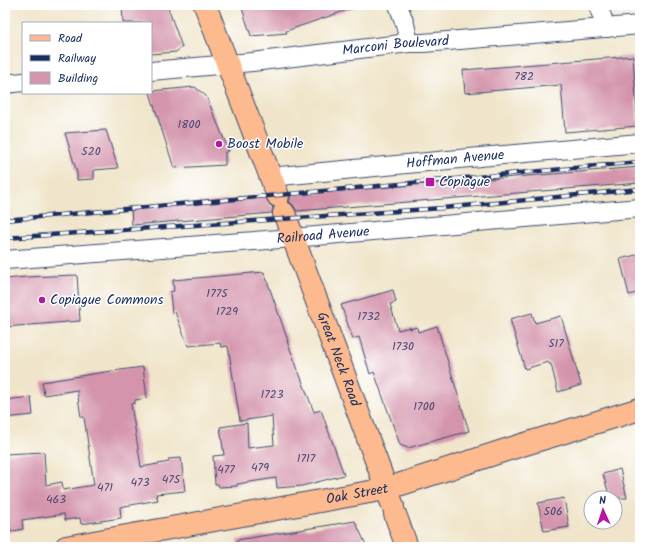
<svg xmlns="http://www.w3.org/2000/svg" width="645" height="552" font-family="Kalam,sans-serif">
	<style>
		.building { fill: #d494ac }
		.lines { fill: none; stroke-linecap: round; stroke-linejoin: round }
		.minor-casing { stroke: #3b4a6e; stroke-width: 20 }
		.major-casing { stroke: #3b4a6e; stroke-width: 24 }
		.minor { stroke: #fff; stroke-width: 18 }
		.major { stroke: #fcba8e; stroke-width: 22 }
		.rail-casing { stroke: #1b2f5e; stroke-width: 4.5 }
		.rail { stroke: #fff; stroke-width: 3; stroke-dasharray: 9; stroke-linecap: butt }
		.poi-dot { fill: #b5179e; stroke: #fff; stroke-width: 1.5 }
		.labels { text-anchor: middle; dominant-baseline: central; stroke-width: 3; stroke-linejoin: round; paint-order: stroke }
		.number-label { font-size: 12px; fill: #494872 }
		.street-label { font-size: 14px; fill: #1b2f5e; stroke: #fff }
		.poi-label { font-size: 14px; fill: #1b2f5e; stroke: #fff; text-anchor: start }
	</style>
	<rect width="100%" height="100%" fill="#fff"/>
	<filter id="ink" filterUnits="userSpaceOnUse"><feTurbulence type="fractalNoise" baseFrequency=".025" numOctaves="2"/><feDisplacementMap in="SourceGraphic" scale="8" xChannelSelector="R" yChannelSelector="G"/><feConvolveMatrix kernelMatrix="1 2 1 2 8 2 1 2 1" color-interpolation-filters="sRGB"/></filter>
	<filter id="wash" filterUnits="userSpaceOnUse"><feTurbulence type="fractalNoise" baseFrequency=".012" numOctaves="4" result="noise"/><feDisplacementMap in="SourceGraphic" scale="16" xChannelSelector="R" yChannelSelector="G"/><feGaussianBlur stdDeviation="0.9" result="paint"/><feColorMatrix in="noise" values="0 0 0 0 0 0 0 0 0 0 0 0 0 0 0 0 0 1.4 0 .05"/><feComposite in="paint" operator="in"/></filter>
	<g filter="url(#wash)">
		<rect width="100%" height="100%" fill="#f0e5ca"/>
		<g id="blocks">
			<path class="building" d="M122,5H167L182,47L176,52L151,54V23H123Z
				M241,5H355L356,7L286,31L287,33L251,36Z
				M633,56L638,126L565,132L561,85L465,93L463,70Z
				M195,87L206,96L229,151L225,152V165L174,168L150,93H151V91Z
				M106,130L118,168L94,170V179L77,180V173L65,133Z
				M640,167V183L297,211L292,204L289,202L290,198V195Z
				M265,197L270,205L273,207L272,211V213L132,225L131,208Z
				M640,254V292L629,295L620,259Z
				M264,272L288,341H287L314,412L321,410L344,475L302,486L277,488L276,478L237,484V486L219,487L218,484H215L213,456L224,455L220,427L247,423L248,448L274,445L272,416L240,421L228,346L221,347L220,343L188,346L175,312L172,313L170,292L174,291L173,280Z
				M77,275L80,321L5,327V279L26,277Z
				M393,290L396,302L390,304L398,330L410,327V329L417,327L418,332L437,326L469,431L408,448L400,445L374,372L370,374L359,337L353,339L341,305Z
				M532,313L535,323L561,316L581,385L558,392L551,364H549L548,362L525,369L510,319Z
				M143,367L147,398L135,400V403L131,404L141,467L169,462L168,459L181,458L185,491L156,494L158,500L120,507L121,518L81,524L80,518L65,520L64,514L22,520L23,529L5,533V454L44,452L46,485L62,482L63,490L94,485L84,417H81L77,390L44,395L42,382L105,372Z
				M31,397L33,415L5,418V400Z
				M620,469L627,498H610L603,474Z
				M564,498L569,527L544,531L538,503Z
				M355,521L367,547H238L237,540Z"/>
		</g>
	</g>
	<g filter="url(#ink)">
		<use href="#blocks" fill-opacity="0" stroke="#3b4a6e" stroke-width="1"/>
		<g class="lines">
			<g class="minor-casing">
				<g id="minor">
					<path d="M398,5L405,24L409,43"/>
					<path d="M598,5L606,28"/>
					<path id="s1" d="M151,71L252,62L409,43H423L640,25"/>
					<path d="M5,84L23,82"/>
					<path id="s2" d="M270,177L480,157L640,143"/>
					<path id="s3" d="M5,260L293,238L640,208"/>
				</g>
			</g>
			<g class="major-casing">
				<g id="major">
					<path d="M205,5L278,196"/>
					<path id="s4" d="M284,213L393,506"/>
					<path d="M395,514L407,547"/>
					<path id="s5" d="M66,547L386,489L509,449L640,409"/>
				</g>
			</g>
			<use href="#minor" class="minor"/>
			<use href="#major" class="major"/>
			<g class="rail-casing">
				<path id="rail" d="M5,220L640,162
					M5,238L443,208L640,189"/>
			</g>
			<use href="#rail" class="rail"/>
		</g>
	</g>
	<g class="poi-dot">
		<circle cx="219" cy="144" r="4"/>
		<rect x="425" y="177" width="10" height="10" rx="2"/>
		<circle cx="42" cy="300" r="4"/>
	</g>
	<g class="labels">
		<g class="number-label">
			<text x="524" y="76">782</text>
			<text x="189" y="124">1800</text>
			<text x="91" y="151">520</text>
			<text x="217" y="293">1775</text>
			<text x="227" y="311">1729</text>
			<text x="369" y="316">1732</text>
			<text x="556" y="343">517</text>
			<text x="403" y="346">1730</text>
			<text x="272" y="394">1723</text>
			<text x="424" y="406">1700</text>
			<text x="306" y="458">1717</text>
			<text x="260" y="467">479</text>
			<text x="226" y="469">477</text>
			<text x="171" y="479">475</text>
			<text x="140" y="482">473</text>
			<text x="105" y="487">471</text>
			<text x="56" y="499">463</text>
			<text x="553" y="511">506</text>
		</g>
		<g class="street-label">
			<text stroke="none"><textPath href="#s1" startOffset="246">Marconi Boulevard</textPath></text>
			<text stroke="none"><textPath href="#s2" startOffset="186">Hoffman Avenue</textPath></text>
			<text stroke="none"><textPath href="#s3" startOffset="319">Railroad Avenue</textPath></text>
			<text stroke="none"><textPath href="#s4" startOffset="156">Great Neck Road</textPath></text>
			<text stroke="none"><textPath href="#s5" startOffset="296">Oak Street</textPath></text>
		</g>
		<g class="poi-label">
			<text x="227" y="144">Boost Mobile</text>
			<text x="439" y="182">Copiague</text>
			<text x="50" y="300">Copiague Commons</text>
		</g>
	</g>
	<rect width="645" height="552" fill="none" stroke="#fff" stroke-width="20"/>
	<rect x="22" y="22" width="130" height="72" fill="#ffffff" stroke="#a4acbf"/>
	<rect x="30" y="35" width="20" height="6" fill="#fcba8e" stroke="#a4acbf"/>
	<text x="58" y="42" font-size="12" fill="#1b2f5e">Road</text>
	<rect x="30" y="55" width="20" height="6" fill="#1b2f5e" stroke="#a4acbf"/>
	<text x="58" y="62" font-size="12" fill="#1b2f5e">Railway</text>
	<rect x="30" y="72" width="20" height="12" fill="#d494ac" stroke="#a4acbf"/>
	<text x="58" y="82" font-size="12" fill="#1b2f5e">Building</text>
	<g transform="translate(603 510) rotate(357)"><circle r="19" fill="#ffffff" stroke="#a4acbf"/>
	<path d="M0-3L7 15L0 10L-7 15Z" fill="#b5179e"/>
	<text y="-6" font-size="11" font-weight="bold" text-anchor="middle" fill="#1b2f5e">N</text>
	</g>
</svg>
